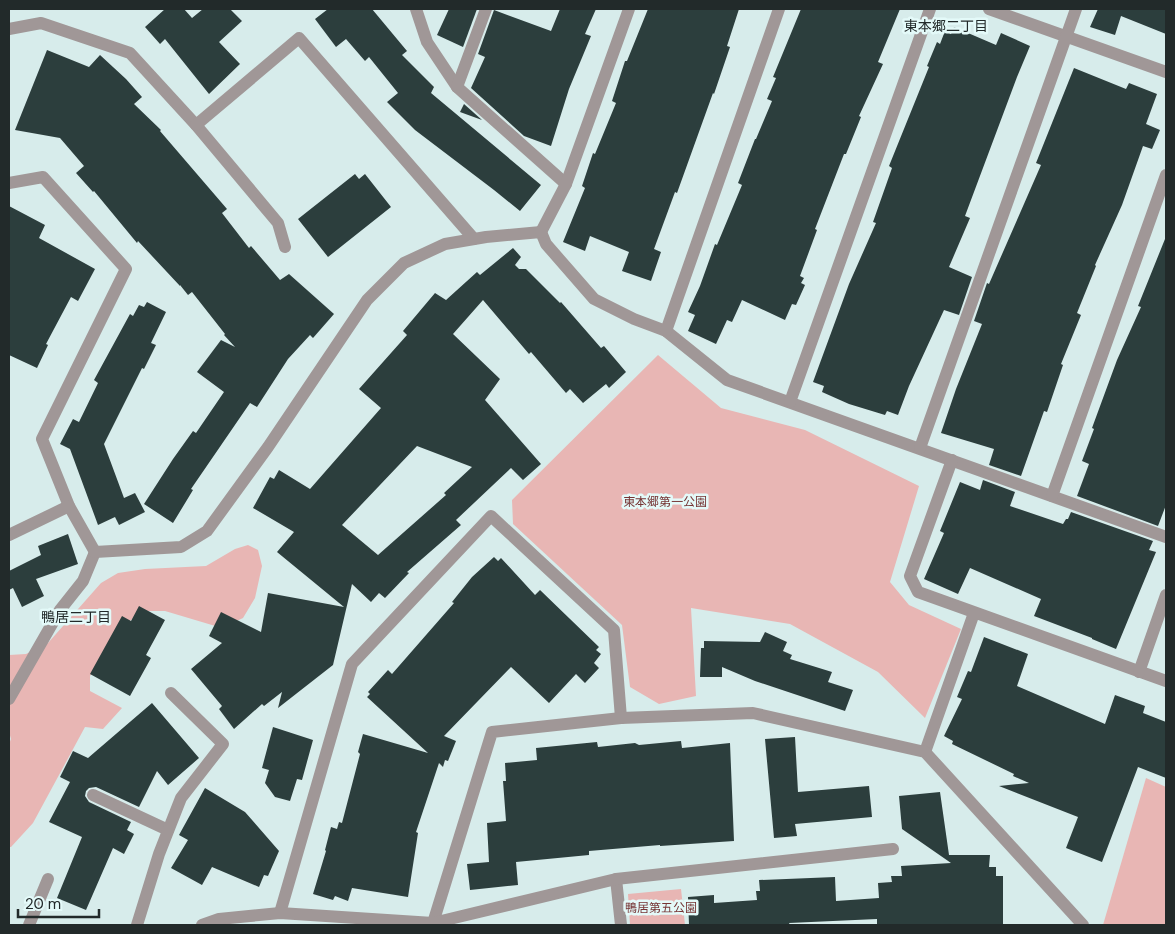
<svg xmlns="http://www.w3.org/2000/svg" width="1175" height="934" viewBox="0 0 1175 934" font-family="'DM Sans','Noto Sans JP',sans-serif">
<style>
.green{fill:#e8b6b4}
.building{fill:#2c3e3d;fill-rule:evenodd}
.lines{fill:none;stroke-linecap:round;stroke-linejoin:round}
.lane{stroke:#a09797;stroke-width:12}
.street{stroke:#a09797;stroke-width:12}
.labels{text-anchor:middle;stroke-width:5;stroke-linejoin:round;paint-order:stroke}
.park-label{font-size:12px;fill:#763535;stroke:#e4faf9}
.neighbourhood-label{font-size:14px;fill:#222a2a;stroke:#e4faf9}
</style>
<rect width="100%" height="100%" fill="#d7eceb"/>
<g class="green">
<path d="M658,355L721,408L805,430L919,486L890,582L909,605L961,629L925,718L878,672L790,624L691,608L696,696L659,704L630,687L622,625L513,524L512,500Z"/>
<path d="M248,545L258,550L262,566L255,598L243,618L222,628L165,611H143L123,626L90,676V691L122,708L103,729L85,727L33,823L11,847H9V744L11,739L9,732V655L26,654L48,643L101,583L118,573L145,569L206,566L235,549Z"/>
<path d="M1146,778L1166,787V925H1103Z"/>
<path d="M681,889L685,925H630L628,894Z"/>
</g>
<g class="building">
<path d="M165,9H184L192,18L203,9H230L242,21L219,42L240,64L209,94L165,39L160,44L145,27Z"/>
<path d="M328,9H372L407,51L402,55L434,87L431,93L541,185L520,211L494,190L415,130L387,102L398,93L369,57L365,61L346,39L336,47L315,19Z"/>
<path d="M449,9H477L463,47L437,35Z"/>
<path d="M560,9H596L585,34L591,36L569,89L551,146L524,136L471,88L485,57L478,54L494,10L551,31Z"/>
<path d="M648,9H739L727,46L730,47L714,94L713,93L677,193L675,192L654,249L661,252L651,281L622,271L629,252L590,236L585,251L563,242L585,188L582,186L593,153L595,154L616,103L612,101L625,61H627Z"/>
<path d="M801,9H900L878,62L883,64L859,116L861,117L846,154H844L815,229L817,230L800,276L804,278L801,283L805,285L796,305L792,304L785,320L742,300L732,322L727,320L716,344L688,331L695,315L688,312L700,286L715,244L717,245L742,185L738,183L755,139H756L772,101L767,99L776,78L773,77Z"/>
<path d="M1098,9H1166V34L1121,16L1115,35L1090,27Z"/>
<path d="M954,27L996,45L1001,33L1030,46L1017,77L965,216L970,218L949,267L972,277L959,315L944,310L909,386L898,415L887,411L885,415L849,404L822,392L824,386L813,382L849,284L876,223L873,222L892,168L889,166L929,67L927,66L937,42L940,44L945,31L951,34Z"/>
<path d="M47,50L89,67L100,55L126,79L142,97L134,104L161,130L160,131L227,209L222,213L249,248L251,246L280,280L289,274L334,314L313,338L310,335L288,359L257,407L250,403L191,489L193,490L173,523L144,504L173,459L193,431L196,433L224,392L197,372L221,340L235,347L224,335L225,334L192,292L188,295L180,285V286L138,241L137,243L94,191L93,192L76,173L84,166L60,138L15,130Z"/>
<path d="M1074,68L1126,89L1129,83L1157,94L1146,124L1160,130L1152,149L1143,146L1122,205L1095,265L1096,266L1077,313L1081,315L1061,364L1063,365L1047,412L1044,411L1021,476L989,465L994,449L941,433L956,389L982,324L974,321L987,283L989,284L1041,165L1036,163Z"/>
<path d="M464,104L482,120L460,112Z"/>
<path d="M355,174L359,179L365,174L391,207L328,257L298,219Z"/>
<path d="M9,206L45,225L39,238L95,269L78,301L71,297L46,344L48,345L37,368L9,355Z"/>
<path d="M1165,239L1166,505L1158,526L1077,496L1089,464L1082,461L1094,429L1092,428L1117,360L1141,307L1138,306Z"/>
<path d="M513,248L521,257L515,265L519,269H526L560,303L561,302L601,348L604,346L626,372L609,388L606,384L583,403L570,389L566,393L531,352L529,354L483,300L453,334L500,379L485,400L541,464L523,480L511,468L456,520L461,525L407,572L409,573L385,598L379,593L371,602L352,584L333,665L278,708L282,692L264,706L262,704L234,729L219,709L222,706L191,669L222,643L209,636L221,612L261,632L268,593L344,607L277,552L294,532L253,508L270,477L274,479L279,470L310,489L381,408L359,389L407,335L403,331L435,293L446,300L477,272L480,275ZM417,446L472,467L444,493L446,495L378,555L342,525Z"/>
<path d="M147,302L166,312L151,343L156,345L144,369L142,368L104,444L124,498L135,493L145,512L119,525L115,517L98,525L70,449L60,444L73,419L79,422L98,383L94,380L130,314L133,316L139,305L144,307Z"/>
<path d="M983,480L1015,492L1010,506L1063,524L1066,519H1068L1071,512L1153,541L1149,550L1156,552L1116,649L1092,639V638L1034,616L1041,599L970,568L958,594L924,579L944,533L940,531L960,482L980,490Z"/>
<path d="M68,534L78,564L36,579L44,596L22,607L13,588L9,590V571L41,555L38,546Z"/>
<path d="M494,557L498,561L501,558L535,595L540,590L599,647L596,650L601,654L594,663L599,668L585,683L576,674L549,703L511,667L444,736L456,741L448,761L445,760L443,767L439,763L416,832L418,833L408,897L352,888L348,901L335,896L333,900L313,894L326,851L325,850L331,827L337,829L339,822L342,823L360,754L358,752L363,734L428,753L367,697L370,694L368,692L388,670L392,674L454,603L452,602L472,577Z"/>
<path d="M139,606L165,620L146,655L151,658L130,696L90,674L122,616L131,621Z"/>
<path d="M765,632L787,642L783,651L792,655L790,659L832,672L828,682L853,690L845,711L755,681L722,667V677H700L701,648H704V641L760,642Z"/>
<path d="M984,637L1028,654L1017,686L1105,724L1115,695L1145,706L1143,713L1166,722V778L1138,767L1102,862L1066,848L1078,817L999,786L1029,783L1013,776L1014,774L952,744L953,741L944,736L962,699L957,697L968,671L971,672Z"/>
<path d="M152,703L199,758L168,785L157,771L139,807L96,787L89,788L86,791L85,796L89,802L131,822L127,830L134,834L124,854L113,848L86,910L57,898L82,837L49,822L70,782L60,777L73,751L88,758Z"/>
<path d="M273,727L313,740L302,780L297,779L290,801L275,797L265,783L269,770L262,768Z"/>
<path d="M795,737L798,792L869,786L872,817L795,824L797,836L774,838L765,739Z"/>
<path d="M681,741L682,748L730,743L734,841L660,846V845L589,851V855L516,862L518,885L470,890L467,864L489,862L487,823L506,821L503,781H506L505,763L537,760L536,748L597,742L598,747L635,743L639,745Z"/>
<path d="M205,788L245,812L279,851L268,876L264,875L259,887L212,867L202,885L171,868L188,840L179,835Z"/>
<path d="M940,792L949,855H990L989,867H996V876H1003V925H877V919L789,923L790,925H689L688,897L714,895V903L757,900L756,891H760L759,880L835,877L836,901L879,898L878,883L892,882L891,876H902L901,866L951,863L902,829L899,796Z"/>
</g>
<g class="lines">
<g class="lane">
<path d="M9,699L60,610L83,581L95,552"/>
<path d="M93,795L168,830"/>
<path d="M29,925L48,879"/>
</g>
<g class="street">
<path d="M416,9L427,42L457,87L566,184"/>
<path d="M989,9L1166,72"/>
<path d="M9,29L41,23L130,53L196,125L278,223L285,247"/>
<path d="M457,87L486,9"/>
<path d="M196,125L299,38L474,239"/>
<path d="M9,183L43,177L126,269L42,439L69,506L95,552L181,547L207,531L268,447L367,300L404,263L445,244L486,237L541,232L546,244L594,299L634,319L666,331L727,380L1166,537"/>
<path d="M541,232L566,184L629,9"/>
<path d="M666,331L779,9"/>
<path d="M790,402L930,9"/>
<path d="M920,448L1076,9"/>
<path d="M952,460L910,576L918,592L1166,681"/>
<path d="M1052,496L1166,175"/>
<path d="M9,535L69,506"/>
<path d="M1139,672L1166,595"/>
<path d="M925,752L974,613"/>
<path d="M616,879L621,925"/>
<path d="M280,913L352,664L491,516L614,630L621,718"/>
<path d="M433,923L492,732L621,718L753,713L925,752L1083,925"/>
<path d="M137,925L159,854L181,798L223,744L171,693"/>
<path d="M202,925L219,919L280,913L433,923L616,879L893,849"/>
</g>
</g>
<g class="labels">
<g class="park-label">
<text x="665" y="506">東本郷第一公園</text>
<text x="661" y="912">鴨居第五公園</text>
</g>
<g class="neighbourhood-label">
<text x="946" y="31">東本郷二丁目</text>
<text x="76" y="622">鴨居二丁目</text>
</g>
</g>
<rect width="1175" height="934" fill="none" stroke="#222a2a" stroke-width="20"/>
<path d="M18 909v8h81v-8" fill="none" stroke="#222a2a" stroke-width="2.5"/>
<text x="25" y="909" font-size="15" fill="#222a2a" stroke="#e4faf9" stroke-width="4" paint-order="stroke">20 m</text>
</svg>
